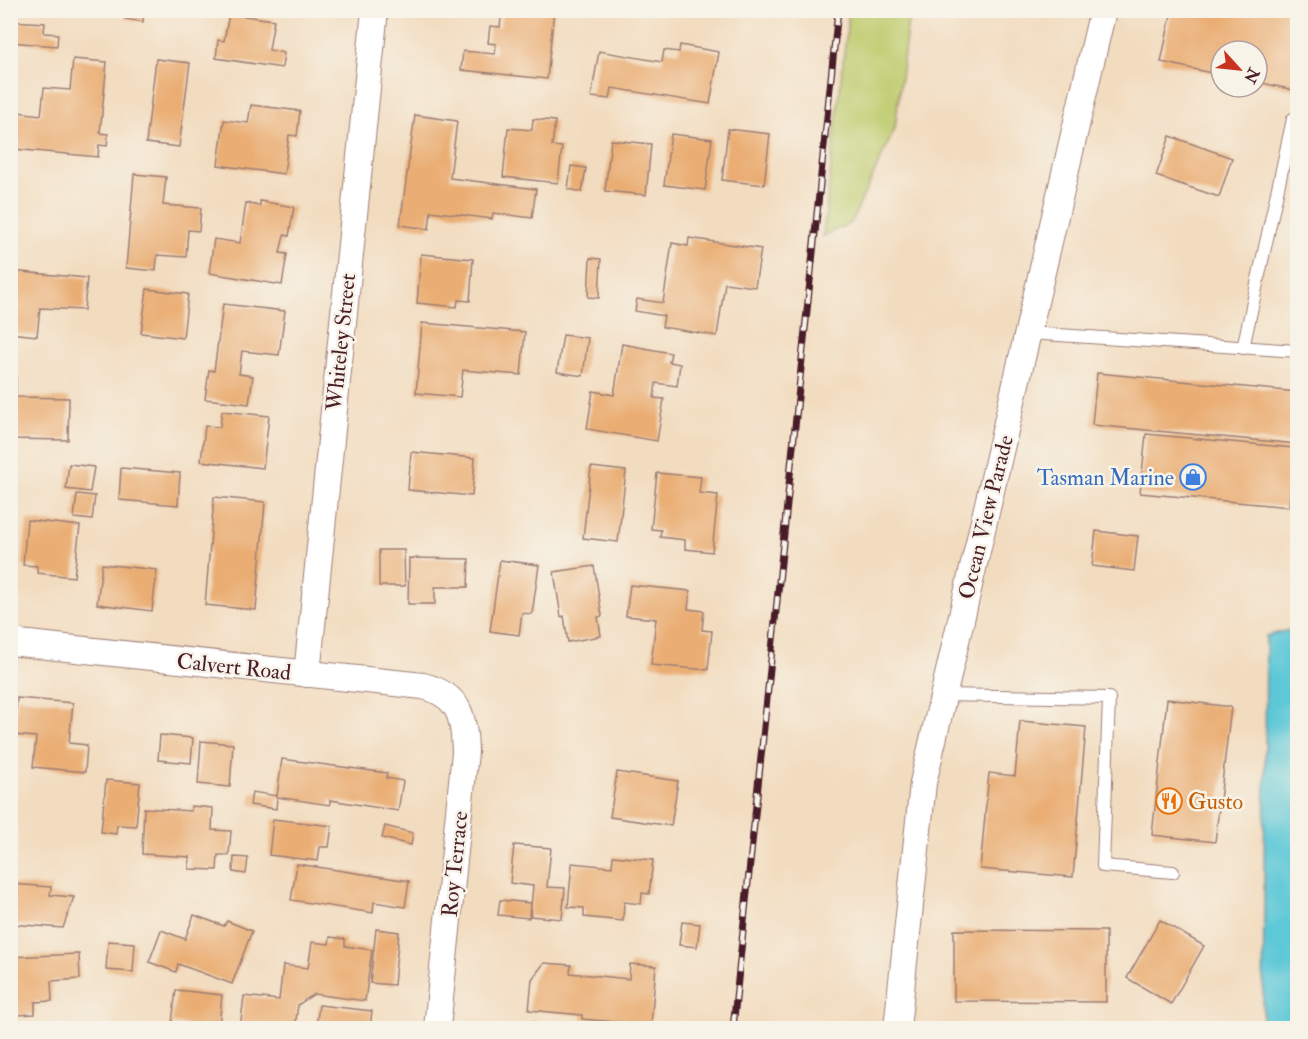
<svg xmlns="http://www.w3.org/2000/svg" width="1308" height="1039" viewBox="0 0 1308 1039" font-family="'IM FELL Double Pica',serif">
<style>
.green{fill:#becb6c;stroke:#84754c;stroke-width:1.5}
.water{fill:#5dc8d7;stroke:#547481;stroke-width:1.5}
.building{fill:#eaae74}
.lines{fill:none;stroke-linecap:round;stroke-linejoin:round}
.lane-casing{stroke:#9e7e75;stroke-width:14}
.street-casing{stroke:#9e7e75;stroke-width:28}
.lane{stroke:#fff;stroke-width:12}
.street{stroke:#fff;stroke-width:26}
.rail-casing{stroke:#4a1f2b;stroke-width:7}
.rail{stroke:#f7f3e8;stroke-width:4.5;stroke-dasharray:14;stroke-linecap:butt}
.labels{text-anchor:middle;stroke-width:5;stroke-linejoin:round;paint-order:stroke}
.street-label{font-size:22px;fill:#4a1f2b;stroke:#f7f3e8}
.shop-label{font-size:22px;fill:#366cbe;stroke:#f7f3e8;text-anchor:end}
.food-label{font-size:22px;fill:#c56008;stroke:#f7f3e8;text-anchor:start}
</style>
<rect width="100%" height="100%" fill="#f7f3e8"/>
<filter id="ink" filterUnits="userSpaceOnUse"><feTurbulence type="fractalNoise" baseFrequency=".0167" numOctaves="2"/><feDisplacementMap in="SourceGraphic" scale="12" xChannelSelector="R" yChannelSelector="G"/><feConvolveMatrix kernelMatrix="1 2 1 2 8 2 1 2 1" color-interpolation-filters="sRGB"/></filter>
<filter id="wash" filterUnits="userSpaceOnUse"><feTurbulence type="fractalNoise" baseFrequency=".008" numOctaves="4" result="noise"/><feDisplacementMap in="SourceGraphic" scale="24" xChannelSelector="R" yChannelSelector="G"/><feGaussianBlur stdDeviation="1.35" result="paint"/><feColorMatrix in="noise" values="0 0 0 0 0 0 0 0 0 0 0 0 0 0 0 0 0 1.4 0 .05"/><feComposite in="paint" operator="in"/></filter>
<g filter="url(#wash)">
<rect width="100%" height="100%" fill="#f2dcbf"/>
<path class="green" d="M849,11H909L895,128L851,223L823,236Z"/>
<path class="water" d="M1297,628V1028H1263L1266,636Z"/>
<g id="blocks">
<g class="building">
<path d="M126,10H144L143,22L125,19Z"/>
<path d="M502,10H554L547,79L461,70L463,51L495,54L496,44L488,43L490,26L500,27Z"/>
<path d="M1172,10H1298V91L1257,82V51H1221V75L1161,62Z"/>
<path d="M229,14L274,20L269,50L284,53L282,68L216,58L218,40L224,41Z"/>
<path d="M10,21L45,23L44,33L58,34L57,46L10,42Z"/>
<path d="M680,45L719,52L710,104L612,88L610,99L591,97L599,51L662,62L664,50L679,52Z"/>
<path d="M73,59L107,62L100,133L108,134L107,146L99,145L98,157L14,149L18,112L41,115L44,88L70,90Z"/>
<path d="M156,59L190,63L179,147L146,143Z"/>
<path d="M251,105L300,111L297,136L289,135L284,174L218,165L224,120L248,123Z"/>
<path d="M415,115L457,121L450,178L536,189L532,218L493,213L492,219L431,211L429,229L400,225Z"/>
<path d="M533,119L555,121L552,146L562,147L558,183L503,177L508,128L532,130Z"/>
<path d="M728,129L770,134L764,185L722,180Z"/>
<path d="M671,134L712,139L705,190L664,185Z"/>
<path d="M1170,136L1232,158L1219,197L1156,176Z"/>
<path d="M611,140L651,144L646,195L605,191Z"/>
<path d="M571,166L586,168L582,192L568,189Z"/>
<path d="M134,174L166,177L163,205L201,208L199,231L188,230L186,257L157,255L156,271L126,268Z"/>
<path d="M260,201L294,207L289,236L284,235L280,253L287,254L282,285L209,273L214,239L240,243L246,203L260,206Z"/>
<path d="M689,238L761,249L755,287L725,283L717,336L662,327L664,316L635,311L637,299L663,303L672,243L688,246Z"/>
<path d="M421,254L473,259L470,301L458,300L457,307L417,303Z"/>
<path d="M590,258L601,259L599,298L588,297Z"/>
<path d="M10,271L87,278L84,310L40,308L37,336L10,333Z"/>
<path d="M147,289L188,294L183,338L141,333Z"/>
<path d="M223,304L285,311L279,355L242,351L239,374L253,376L249,404L205,399L209,370L214,371Z"/>
<path d="M422,323L525,332L521,375L463,370L460,397L416,393Z"/>
<path d="M563,335L588,338L583,376L557,372Z"/>
<path d="M622,344L671,353L669,362L680,364L677,386L656,383L654,398L664,399L657,441L587,429L593,391L614,395Z"/>
<path d="M1097,373L1298,392V444L1092,425Z"/>
<path d="M10,374H16V397L69,398L68,440L10,439Z"/>
<path d="M222,411L269,416L263,468L201,461L205,426L220,427Z"/>
<path d="M1146,434L1294,448L1289,507L1140,493Z"/>
<path d="M411,452L475,458L472,496L408,490Z"/>
<path d="M69,464L94,467L90,492L66,489Z"/>
<path d="M591,467L626,471L618,542L583,538Z"/>
<path d="M121,468L180,473L178,505L119,500Z"/>
<path d="M657,473L701,477L699,493L718,495L712,552L685,549V540L660,537L661,530L651,529Z"/>
<path d="M77,494L95,496L92,520L74,518Z"/>
<path d="M214,497L265,502L256,610L205,605Z"/>
<path d="M27,520L80,526L74,577L37,573V566L23,565Z"/>
<path d="M1096,531L1138,536L1134,571L1092,566Z"/>
<path d="M379,550H404L405,586H379Z"/>
<path d="M409,558L469,559L468,587H435V604H408Z"/>
<path d="M500,560L539,565L532,614L522,613L519,635L490,631Z"/>
<path d="M102,564L157,570L152,611L97,604Z"/>
<path d="M594,566L602,616L598,617L601,636L568,642L564,616L561,617L554,572Z"/>
<path d="M630,585L690,591L688,609L704,611L702,630L712,631L708,670L651,665L656,619L626,616Z"/>
<path d="M17,698L73,703L69,743L87,745L85,772L33,767L36,737L14,735Z"/>
<path d="M1167,699L1231,707L1215,842L1152,835Z"/>
<path d="M1020,721L1086,727L1073,877L980,869L989,773L1015,776Z"/>
<path d="M160,735L193,738L191,763L158,760Z"/>
<path d="M201,741L233,744L230,787L198,784Z"/>
<path d="M282,759L387,773L386,778L403,781L398,811L330,800V805L277,797L276,809L250,805L252,792L277,796Z"/>
<path d="M617,772L678,781L671,826L610,817Z"/>
<path d="M106,780L140,783L136,826L117,825L116,834L101,832Z"/>
<path d="M191,806L213,808L212,830L231,831L229,855H218L217,870L189,869L190,857L142,854L144,808L191,811Z"/>
<path d="M273,819L332,826L329,847H320L318,861L269,855Z"/>
<path d="M385,826L413,833L411,845L382,838Z"/>
<path d="M514,845L551,848L547,887L565,888L562,919L530,916L533,886L510,883Z"/>
<path d="M613,856L653,860L649,894L642,893L641,904L624,902L623,921L584,917V908L568,907L572,863L612,867Z"/>
<path d="M234,857L248,858L246,874L233,872Z"/>
<path d="M297,864L409,881L405,907L374,902L373,913L291,900Z"/>
<path d="M10,884L51,887L50,895L74,897L63,928L10,924Z"/>
<path d="M500,900L530,903L529,918L498,915Z"/>
<path d="M194,915L224,926L227,921L252,931L232,984L178,964L176,972L149,962L161,930L185,939Z"/>
<path d="M1160,920L1204,946L1171,1004L1127,978Z"/>
<path d="M682,922L700,924L697,947L679,945Z"/>
<path d="M376,929L399,932L394,985L370,983Z"/>
<path d="M954,930L1106,931V1002L954,1001Z"/>
<path d="M330,937L345,939V946L372,950L365,1001L314,994L298,1005L295,1028H240L244,996L279,1000L283,965L308,968L312,942L329,944Z"/>
<path d="M108,941L135,943L133,972L106,970Z"/>
<path d="M79,954L80,979L51,981L52,1001L35,1002V1014L17,1015V1007H10V957Z"/>
<path d="M544,963L571,965L570,973L629,979L630,964L656,966L651,1025L582,1019V1015L529,1010L532,979Z"/>
<path d="M176,990L222,995L219,1028H188V1025L172,1023Z"/>
<path d="M319,1005L372,1011L370,1028H316Z"/>
<path d="M535,1022L537,1028H519Z"/>
<path d="M10,1024L53,1026L52,1028H10Z"/>
</g>
</g>
</g>
<g filter="url(#ink)">
<use href="#blocks" fill-opacity="0" stroke="#9e7e75" stroke-width="1.5"/>
<g class="lines">
<g class="lane-casing">
<g id="lane">
<path d="M1029,333L1298,351"/>
<path d="M1243,348L1293,119"/>
<path d="M942,695L1109,698L1103,866L1173,872"/>
</g>
</g>
<g class="street-casing">
<g id="street">
<path d="M10,642L423,686C460,695 464,717 465,752L437,1028"/>
<path d="M307,674L375,10"/>
<path d="M897,1028L923,783L1103,10"/>
</g>
</g>
<use href="#lane" class="lane"/>
<use href="#street" class="street"/>
<g class="rail-casing">
<path id="rail" d="M733,1028L838,10"/>
</g>
<use href="#rail" class="rail"/>
</g>
</g>
<defs>
<g id="shop-ring" transform="scale(1.35)"><circle r="9.5" fill="#f7f3e8" stroke="#3f7fe0" stroke-width="1.5"/><path d="M-5-2.5h2.3a2.7 3.5 0 0 1 5.4 0H5L5.5 6h-11ZM-1.5-2.5h3a1.5 2.3 0 0 0-3 0Z" fill="#3f7fe0"/></g>
<g id="restaurant-ring" transform="scale(1.35)"><circle r="9.5" fill="#f7f3e8" stroke="#e8710a" stroke-width="1.5"/><path d="M-5-6h1v4h1v-4h1v4h1v-4h1v5L-1.5 .5V6h-2V.5L-5-1ZM5-6V6H3V1.5H1.5Q1.5-4 5-6Z" fill="#e8710a"/></g>
</defs>
<g fill-rule="evenodd">
<use href="#shop-ring" x="1193" y="477"/>
<use href="#restaurant-ring" x="1169" y="801"/>
</g>
<g class="labels">
<g class="street-label">
<text transform="translate(340 342) rotate(-84)" y="8">Whiteley Street</text>
<text transform="translate(985 517) rotate(-76)" y="8">Ocean View Parade</text>
<text transform="translate(234 666) rotate(6)" y="8">Calvert Road</text>
<text transform="translate(454 864) rotate(-84)" y="8">Roy Terrace</text>
</g>
<g class="shop-label">
<text x="1174" y="485">Tasman Marine</text>
</g>
<g class="food-label">
<text x="1188" y="809">Gusto</text>
</g>
</g>
<rect width="1308" height="1039" fill="none" stroke="#f7f3e8" stroke-width="36"/>
<g transform="translate(1239 69) rotate(117)"><circle r="28" fill="#f7f3e8" stroke="#b29e9c" stroke-width="1.5"/>
<path d="M0-4.5L10 22L0 15L-10 22Z" fill="#c8321e"/>
<text y="-9" font-size="16" font-weight="bold" text-anchor="middle" fill="#4a1f2b">N</text>
</g>
</svg>
